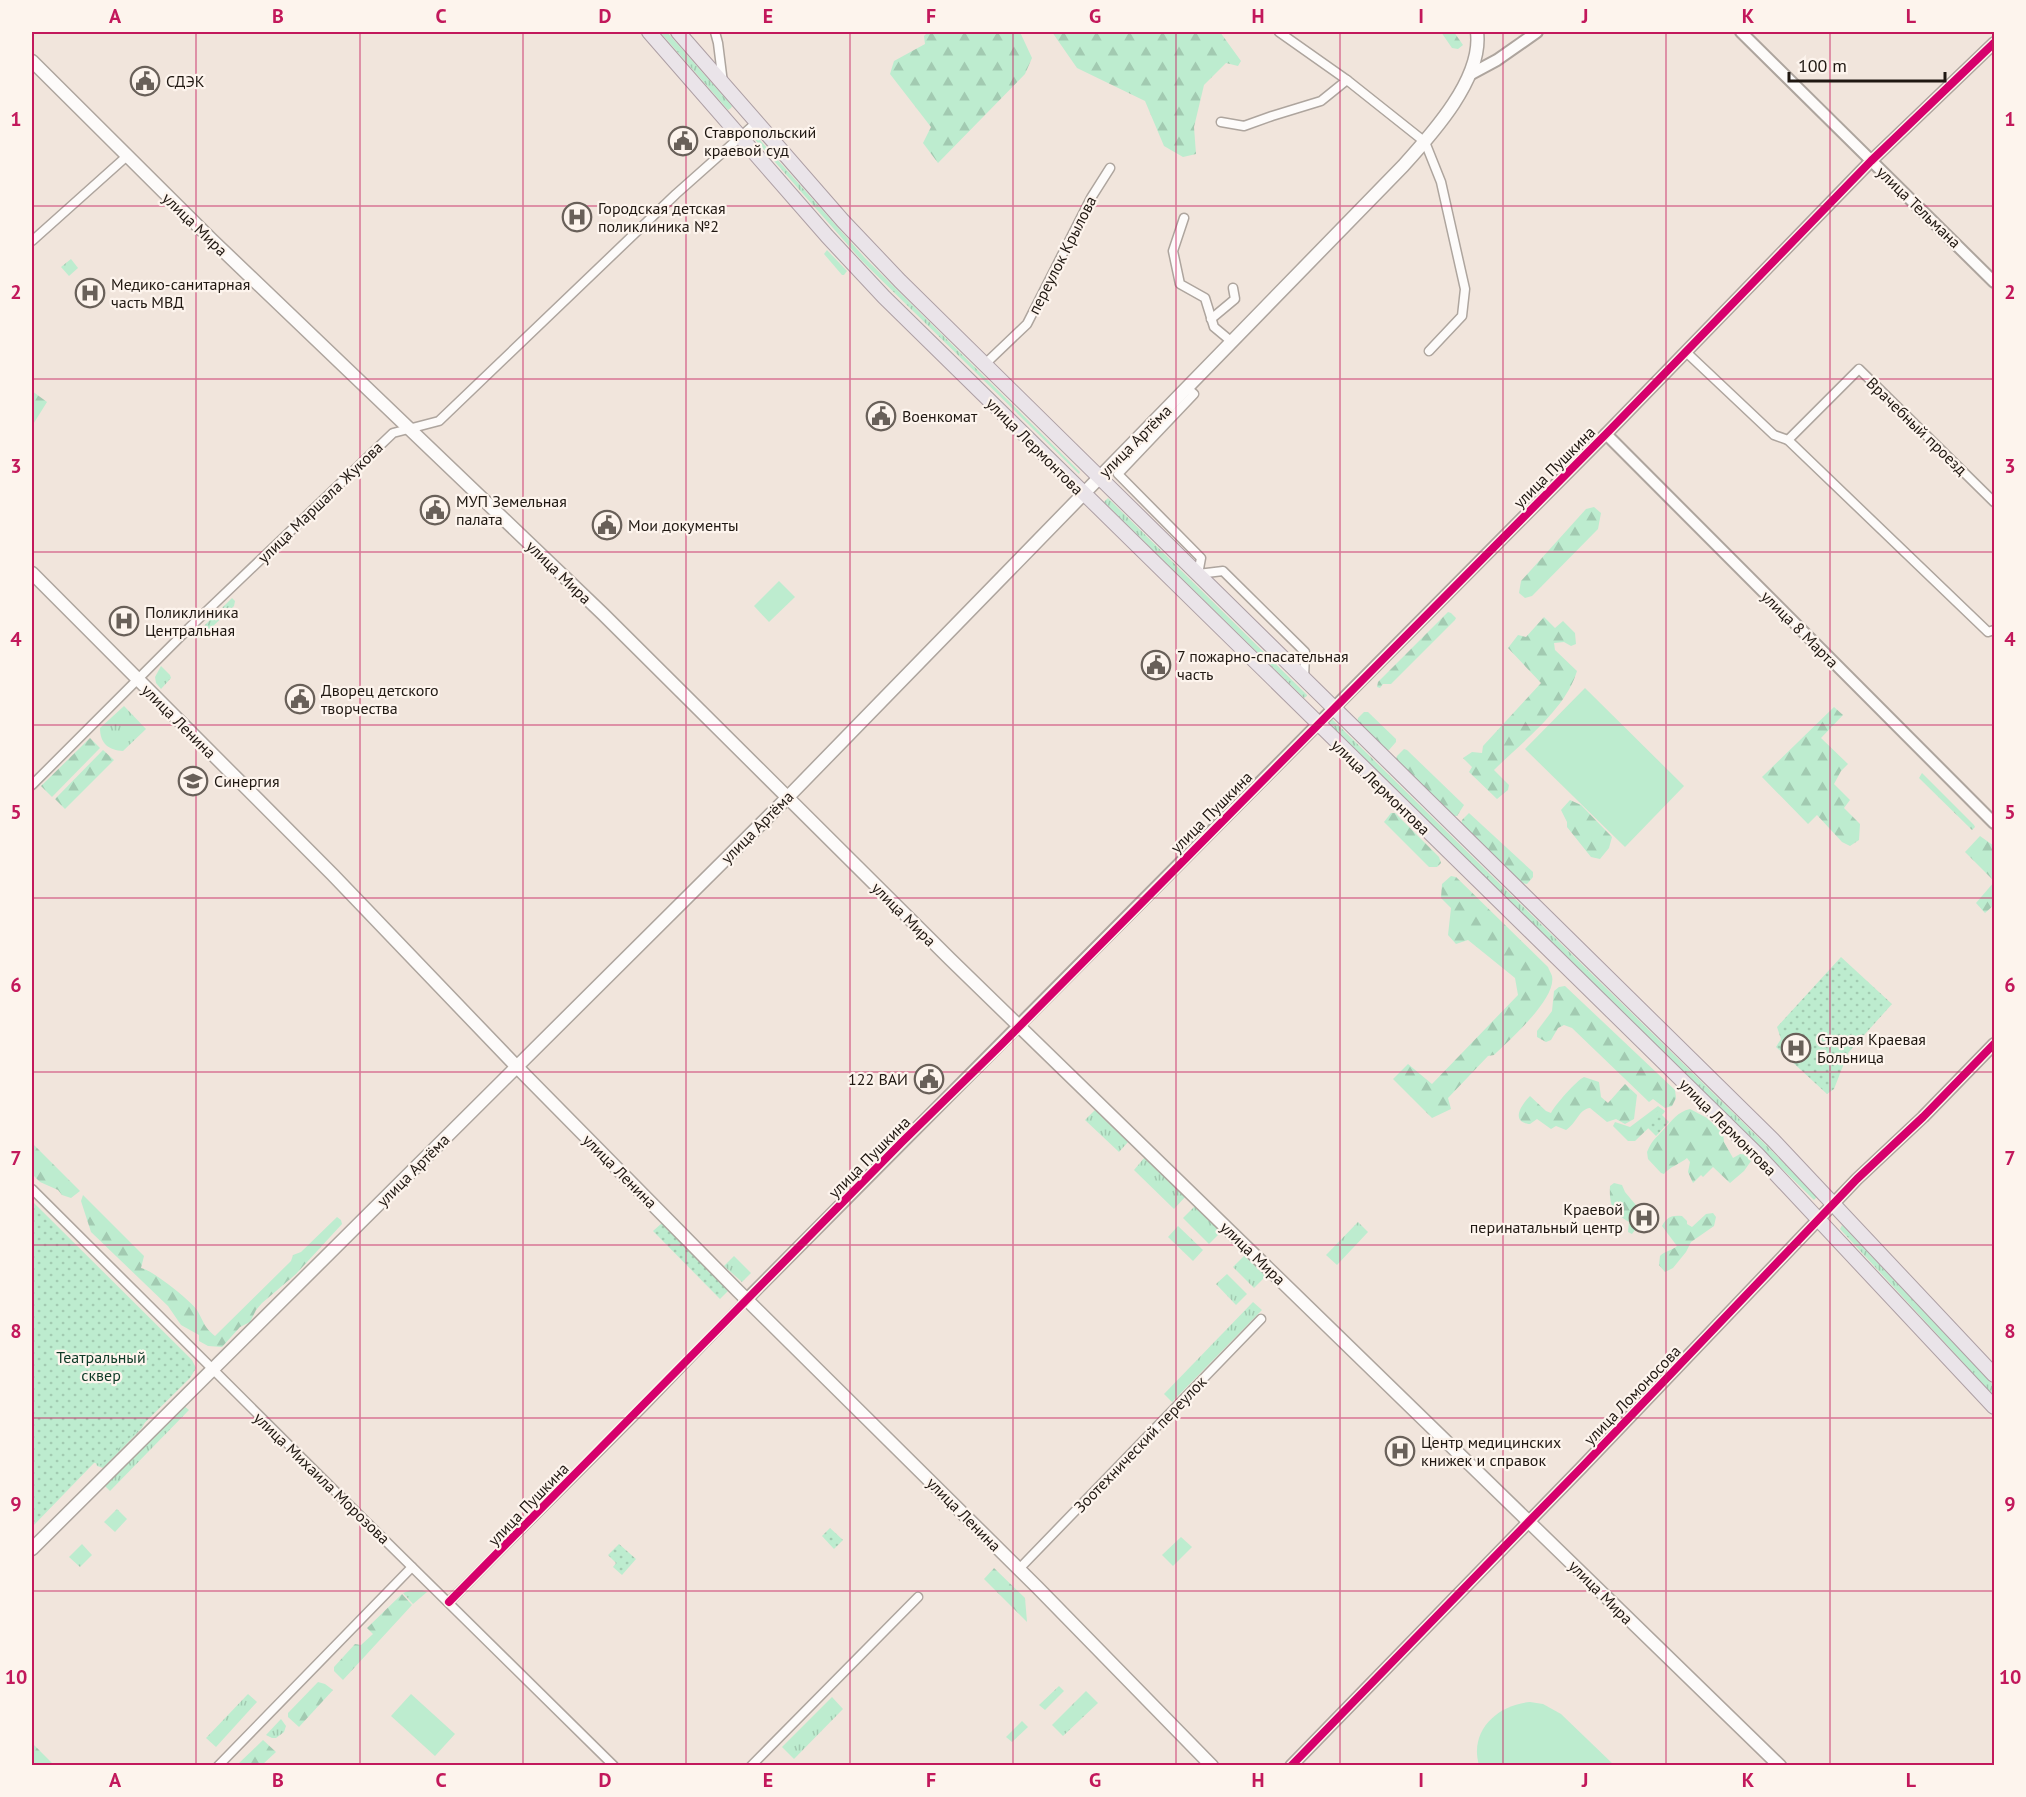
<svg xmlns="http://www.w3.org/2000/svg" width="2026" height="1797" viewBox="0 0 2026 1797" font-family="'PT Sans',sans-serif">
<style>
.grass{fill:url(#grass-tufts)}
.forest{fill:url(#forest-firs)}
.park{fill:url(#park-dots)}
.pitch{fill:#bdeccf}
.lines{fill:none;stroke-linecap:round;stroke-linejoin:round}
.minor-casing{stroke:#aea59e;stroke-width:11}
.tertiary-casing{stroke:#aea59e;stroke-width:14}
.secondary-casing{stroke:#aea59e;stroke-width:15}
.primary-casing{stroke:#ad9fa4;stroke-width:16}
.minor{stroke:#fdfbfa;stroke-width:8}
.tertiary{stroke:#fdfbfa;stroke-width:10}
.secondary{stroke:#fdfbfa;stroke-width:12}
.primary{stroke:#eae4e9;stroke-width:14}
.cycleway-casing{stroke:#fdf4ed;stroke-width:11}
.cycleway{stroke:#d6006c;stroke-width:8}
.grid{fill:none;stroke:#c2185b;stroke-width:1.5;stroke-opacity:0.55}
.labels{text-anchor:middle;stroke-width:4.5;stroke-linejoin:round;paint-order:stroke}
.poi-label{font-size:16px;fill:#201812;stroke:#fdf4ed;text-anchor:start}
.street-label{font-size:16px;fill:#201812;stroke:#fdf4ed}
.park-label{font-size:16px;fill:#0d3a27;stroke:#fdf4ed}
.neatline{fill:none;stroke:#c2185b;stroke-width:2}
.grid-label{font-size:20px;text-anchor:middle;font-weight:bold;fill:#c2185b}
</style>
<defs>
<pattern id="grass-tufts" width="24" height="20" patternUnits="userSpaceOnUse" patternTransform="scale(1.5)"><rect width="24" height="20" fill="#bdeccf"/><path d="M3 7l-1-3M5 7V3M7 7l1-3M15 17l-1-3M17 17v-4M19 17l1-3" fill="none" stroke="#a2cab1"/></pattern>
<pattern id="forest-firs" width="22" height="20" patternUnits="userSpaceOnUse" patternTransform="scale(1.5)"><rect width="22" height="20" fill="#bdeccf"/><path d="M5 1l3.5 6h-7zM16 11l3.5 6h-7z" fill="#a2cab1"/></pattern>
<pattern id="park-dots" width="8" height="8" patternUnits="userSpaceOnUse" patternTransform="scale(1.5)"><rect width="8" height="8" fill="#bdeccf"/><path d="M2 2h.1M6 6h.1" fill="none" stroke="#a2cab1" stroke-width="1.8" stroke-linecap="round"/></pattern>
</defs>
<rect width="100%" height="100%" fill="#f1e5dc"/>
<g class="grass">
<path d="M660,32H667L732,106L731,108L728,110Z"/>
<path d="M753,132L865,258L1080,472L1079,474L862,261L752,136Z"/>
<path d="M827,250L847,271L844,275H842L824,254Z"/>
<path d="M71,259L78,268L69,276L61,267Z"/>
<path d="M1108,498L1307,695V696L1304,698L1104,502Z"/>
<path d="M232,598L235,601L234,606L209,630L203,632L200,630Z"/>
<path d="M161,666L170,675L171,678L161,689L156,683L155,677Z"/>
<path d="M124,706L146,729L123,751C109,750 100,744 100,728Z"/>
<path d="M1331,718L1767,1146L1817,1197L1814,1200L1327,722Z"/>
<path d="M1095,1110L1128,1142L1119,1152L1085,1120Z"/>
<path d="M1145,1157L1186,1196L1174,1209L1134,1170Z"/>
<path d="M1195,1206L1221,1232L1209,1244L1183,1218Z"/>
<path d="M1358,1222L1368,1232L1337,1265L1326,1255Z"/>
<path d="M1842,1225L1994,1386V1396L1840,1229Z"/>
<path d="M1178,1226L1203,1250L1193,1261L1168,1237Z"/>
<path d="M1245,1255L1266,1276L1254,1288L1233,1267Z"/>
<path d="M734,1256L751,1273L742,1282L724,1266Z"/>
<path d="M1227,1274L1247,1294L1236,1305L1216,1284Z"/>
<path d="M1253,1302L1262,1310L1172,1402L1164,1394Z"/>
<path d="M184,1406L189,1410L110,1491L105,1486Z"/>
<path d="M147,1418L142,1428L103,1468L97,1466L96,1463Z"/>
<path d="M117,1509L127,1519L115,1532L104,1522Z"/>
<path d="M82,1544L92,1555L80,1567L69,1557Z"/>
<path d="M411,1590H422L427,1592L413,1604L403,1593Z"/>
<path d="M1059,1686L1064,1691L1045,1710L1039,1705Z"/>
<path d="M1086,1691L1098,1703L1063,1736L1052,1725Z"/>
<path d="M248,1694L257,1702L216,1747L206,1738Z"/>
<path d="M832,1697L843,1709L794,1759L782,1747Z"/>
<path d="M281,1719L286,1726L284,1732L276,1738H272L266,1735Z"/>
<path d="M1022,1721L1028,1727L1012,1742L1006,1737Z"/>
</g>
<g class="forest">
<path d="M928,32H1020L1032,58L1025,74L938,163L923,143L931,127L890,74L894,61L925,44L924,36Z"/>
<path d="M1052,32H1220L1241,61L1238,66L1226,63L1204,85L1194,127L1196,154L1183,157L1164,146L1145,101L1077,68Z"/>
<path d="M1441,32H1454L1463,45L1458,49L1452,48Z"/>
<path d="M32,391L47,402L32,426Z"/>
<path d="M1594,507L1601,513L1598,529L1532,596L1525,598L1519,593L1521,581L1586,509Z"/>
<path d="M1448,612L1451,613L1456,618L1455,620L1391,684H1383L1380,688L1377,687L1378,682Z"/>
<path d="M1544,617L1555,628L1563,621L1575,633L1576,644L1571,646L1564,642L1554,643L1555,650L1577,671C1566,709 1522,742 1494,770L1509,785L1508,790L1497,799L1469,772L1472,767L1463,758L1472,752L1482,753L1483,746L1541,683L1508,648L1518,635L1526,637Z"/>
<path d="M1834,707L1843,715L1821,738L1848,764L1841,771L1834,784L1850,800L1844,808L1860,824L1859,840L1850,846L1842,842L1817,815L1808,824L1762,777Z"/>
<path d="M1364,712H1368L1396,739V742L1389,750H1385L1357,723L1358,718Z"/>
<path d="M90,738L100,748L52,797L41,786Z"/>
<path d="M1404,749L1407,750L1464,805L1457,816H1453L1396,760L1397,756Z"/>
<path d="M103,750L114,760L65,809L55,799Z"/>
<path d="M1922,773L1974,825L1975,827L1972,830L1919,778Z"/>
<path d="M1570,800L1581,805L1612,837L1609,848L1600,859L1591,857L1567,827V822L1561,810Z"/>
<path d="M1391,813H1395L1439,857L1441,863L1437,867H1429L1384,822Z"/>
<path d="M1469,813L1533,872V877L1527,884L1521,883L1461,825L1462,820Z"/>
<path d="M1980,836L1994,846V881L1965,852Z"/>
<path d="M1451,876L1456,877L1548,967C1549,970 1551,973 1552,976C1557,999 1509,1040 1494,1055L1488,1056L1448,1098L1451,1109L1432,1118L1393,1079L1408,1064L1432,1084L1518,995L1515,978L1468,940L1456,944L1448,935L1451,908L1441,898L1442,884Z"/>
<path d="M1994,882V905L1985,913L1976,903Z"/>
<path d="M1565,986L1675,1090L1676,1098L1672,1106L1665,1108L1653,1099L1649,1102L1572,1028L1564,1025L1558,1028L1551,1040L1546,1042L1537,1037V1031L1552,1011L1554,991L1559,987Z"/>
<path d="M1584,1077L1599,1082L1601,1097L1608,1103L1625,1084L1637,1095L1634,1119L1625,1124L1616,1119L1607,1122L1590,1108C1579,1109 1576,1124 1566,1130L1556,1126L1551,1129L1537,1119L1530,1124C1510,1122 1521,1105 1530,1096L1546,1111L1551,1113C1555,1105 1576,1081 1584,1077Z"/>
<path d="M1658,1106L1665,1111L1664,1113L1635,1141H1628L1613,1126L1615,1122L1630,1127Z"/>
<path d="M1690,1109L1707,1118L1723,1133L1724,1142L1733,1158L1740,1154L1748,1155L1751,1161L1744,1171L1730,1183L1713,1167L1703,1177L1701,1175L1693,1183L1688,1172L1690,1162L1687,1158C1681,1163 1668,1168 1664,1174L1661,1173L1648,1159L1647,1152C1652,1140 1655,1139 1664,1129C1673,1120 1677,1112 1690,1109Z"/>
<path d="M32,1143L80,1191L71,1198L62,1195L58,1190L40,1182L32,1174Z"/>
<path d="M1614,1183L1622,1185L1625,1192L1645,1216L1632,1234L1628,1232L1629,1222C1613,1212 1609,1206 1610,1186Z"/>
<path d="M83,1195L144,1256L141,1268C151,1269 191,1301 197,1310C204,1322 203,1326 215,1336L291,1261L293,1255L301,1252L337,1217L341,1220L342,1224L296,1274L262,1303L256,1310L250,1322L240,1327L222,1347L208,1346L199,1341V1335L181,1325L168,1306L91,1232L81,1201Z"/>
<path d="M1713,1213L1716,1217L1714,1226L1691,1242L1686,1252L1673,1268L1665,1272L1659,1265L1660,1256C1665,1251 1671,1251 1677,1246L1662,1226C1667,1217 1671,1215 1682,1216L1687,1221V1224L1692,1227L1706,1214Z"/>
<path d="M994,1568L1025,1598L1027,1622L984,1579Z"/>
<path d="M402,1594L412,1605L343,1680L334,1671V1667L355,1644L361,1645L373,1634L367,1628Z"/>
<path d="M318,1682L325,1684L333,1690L299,1727L288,1717V1713Z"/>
<path d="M263,1740L276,1752L262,1765H237Z"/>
<path d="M32,1743L54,1765H32Z"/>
</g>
<g class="park">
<path d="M1841,957L1892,1004L1848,1053L1834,1089L1827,1094L1776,1047L1781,1039L1777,1027Z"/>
<path d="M1658,1111L1669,1122L1656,1136L1645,1125Z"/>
<path d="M32,1201L192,1360L196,1368L190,1378L103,1464L94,1463L32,1527Z"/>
<path d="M662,1223L729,1290L720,1299L653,1231Z"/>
<path d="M830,1528L843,1540L834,1549L822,1536Z"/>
<path d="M619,1544L636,1559L622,1575L613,1567L616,1563L608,1555Z"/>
</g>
<g class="pitch">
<path d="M779,581L795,597L769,622L754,606Z"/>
<path d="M1585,688L1684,786L1625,847L1525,749Z"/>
<path d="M1181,1537L1192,1547L1173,1566L1162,1555Z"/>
<path d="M411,1694L455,1734L435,1756L391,1716Z"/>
<path d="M1530,1702L1543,1704L1561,1714L1614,1765H1479C1469,1731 1497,1705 1530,1702Z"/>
</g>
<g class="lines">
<g class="minor-casing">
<g id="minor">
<path d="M715,32L718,43L723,83"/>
<path d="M1279,32L1347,80L1425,142L1441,182L1465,289L1462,316L1429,351"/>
<path d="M1221,122L1244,126L1272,116L1321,101L1347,80"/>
<path d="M1184,218L1173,251L1180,284L1205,298L1214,327L1232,342"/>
<path d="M32,241L127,156"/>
<path d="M1211,319L1235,299L1233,288"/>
<path d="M1686,352L1774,435L1788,440L1859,369L1994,502"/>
<path d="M984,365L1027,324L1091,198L1110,168"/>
<path d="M1187,388L1194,394L1118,474L1201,558L1198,574L1223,571L1305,652L1304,679"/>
<path d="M1788,440L1988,632L1994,630"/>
<path d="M32,785L189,628L393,433L439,421L676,194L757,122"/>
<path d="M32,1189L339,1495L614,1766"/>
<path d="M1019,1569L1261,1319"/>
<path d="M449,1602L644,1406L747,1299"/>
<path d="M218,1766L412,1567"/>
<path d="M751,1766L918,1597"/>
</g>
</g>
<g class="tertiary-casing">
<g id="tertiary">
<path d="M1741,32L1994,282"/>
<path d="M1471,74L1497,60L1537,32"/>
<path d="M1606,434L1994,823"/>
<path d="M747,1299L1606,434L1871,161L1994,43"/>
<path d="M1291,1766L1582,1467L1857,1179L1923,1117L1994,1044"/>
</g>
</g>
<g class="secondary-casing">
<g id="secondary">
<path d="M32,61L212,240L603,614L950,959L1780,1766"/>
<path d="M32,573L333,875L517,1067L738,1291L1038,1588L1212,1766"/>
<path d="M32,1549L787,798L1403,166C1432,134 1483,78 1477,32"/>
</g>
</g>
<g class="primary-casing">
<g id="primary">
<path d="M649,32L827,236L884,297L1758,1155L1994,1407"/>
<path d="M678,32L843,221L900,281L1773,1140L1994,1375"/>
</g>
</g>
<use href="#minor" class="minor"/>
<use href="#tertiary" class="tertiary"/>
<use href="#secondary" class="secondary"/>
<use href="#primary" class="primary"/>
<g class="cycleway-casing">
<g id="cycleway">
<path d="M449,1602L902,1142L1001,1045L1606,434L1871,161L1994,43"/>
<path d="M1291,1766L1582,1467L1857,1179L1923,1117L1994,1044"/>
</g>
</g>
<use href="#cycleway" class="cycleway"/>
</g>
<path class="grid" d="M196,32V1766M360,32V1766M523,32V1766M686,32V1766M850,32V1766M1013,32V1766M1176,32V1766M1340,32V1766M1503,32V1766M1666,32V1766M1830,32V1766M32,206H1994M32,379H1994M32,552H1994M32,725H1994M32,898H1994M32,1072H1994M32,1245H1994M32,1418H1994M32,1591H1994"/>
<defs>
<g id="civic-ring" transform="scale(1.5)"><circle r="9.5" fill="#fdf4ed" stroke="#696059" stroke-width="1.5"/><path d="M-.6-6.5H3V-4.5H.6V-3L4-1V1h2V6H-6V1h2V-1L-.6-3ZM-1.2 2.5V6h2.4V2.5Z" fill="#696059"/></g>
<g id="hospital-ring" transform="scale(1.5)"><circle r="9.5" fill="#fdf4ed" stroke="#696059" stroke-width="1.5"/><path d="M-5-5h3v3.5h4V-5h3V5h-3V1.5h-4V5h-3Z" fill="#696059"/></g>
<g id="university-ring" transform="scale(1.5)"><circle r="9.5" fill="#fdf4ed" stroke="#696059" stroke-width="1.5"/><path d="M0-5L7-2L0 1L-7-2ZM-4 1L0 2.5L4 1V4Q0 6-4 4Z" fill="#696059"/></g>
</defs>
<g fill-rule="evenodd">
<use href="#civic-ring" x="145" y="81"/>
<use href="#civic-ring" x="683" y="141"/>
<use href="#hospital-ring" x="577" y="217"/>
<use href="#hospital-ring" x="90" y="293"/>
<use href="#civic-ring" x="881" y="416"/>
<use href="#civic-ring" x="435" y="510"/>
<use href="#civic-ring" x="607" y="525"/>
<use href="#hospital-ring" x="124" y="621"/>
<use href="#civic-ring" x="1156" y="665"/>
<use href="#civic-ring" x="300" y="699"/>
<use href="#university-ring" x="193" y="781"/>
<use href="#hospital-ring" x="1796" y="1048"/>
<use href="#civic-ring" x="929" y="1079"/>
<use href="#hospital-ring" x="1644" y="1218"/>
<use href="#hospital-ring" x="1400" y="1451"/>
</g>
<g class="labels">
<g class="poi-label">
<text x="166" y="87">СДЭК</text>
<text x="704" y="138">Ставропольский<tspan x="704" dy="18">краевой суд</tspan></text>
<text x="598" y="214">Городская детская<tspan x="598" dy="18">поликлиника №2</tspan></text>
<text x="111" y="290">Медико-санитарная<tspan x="111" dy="18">часть МВД</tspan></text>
<text x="902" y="422">Военкомат</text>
<text x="456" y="507">МУП Земельная<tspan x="456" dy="18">палата</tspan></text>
<text x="628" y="531">Мои документы</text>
<text x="145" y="618">Поликлиника<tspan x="145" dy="18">Центральная</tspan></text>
<text x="1177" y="662">7 пожарно-спасательная<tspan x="1177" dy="18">часть</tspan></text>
<text x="321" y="696">Дворец детского<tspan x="321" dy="18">творчества</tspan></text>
<text x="214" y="787">Синергия</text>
<text x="1817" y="1045">Старая Краевая<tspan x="1817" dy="18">Больница</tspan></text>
<text x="908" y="1085" text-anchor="end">122 ВАИ</text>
<text x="1623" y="1215" text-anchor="end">Краевой<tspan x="1623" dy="18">перинатальный центр</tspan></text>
<text x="1421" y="1448">Центр медицинских<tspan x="1421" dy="18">книжек и справок</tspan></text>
</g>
<g class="street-label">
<text transform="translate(1919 207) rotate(44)" y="6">улица Тельмана</text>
<text transform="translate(195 224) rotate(44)" y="6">улица Мира</text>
<text transform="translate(1062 255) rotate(-63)" y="6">переулок Крылова</text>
<text transform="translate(1917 426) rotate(44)" y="6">Врачебный проезд</text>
<text transform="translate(1135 441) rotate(-45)" y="6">улица Артёма</text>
<text transform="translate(1035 446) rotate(45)" y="6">улица Лермонтова</text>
<text transform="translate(1554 467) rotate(-45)" y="6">улица Пушкина</text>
<text transform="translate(320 502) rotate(-44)" y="6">улица Маршала Жукова</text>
<text transform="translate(559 572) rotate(44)" y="6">улица Мира</text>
<text transform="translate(1800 629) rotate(45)" y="6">улица 8 Марта</text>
<text transform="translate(179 721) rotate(45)" y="6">улица Ленина</text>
<text transform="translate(1381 787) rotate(44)" y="6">улица Лермонтова</text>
<text transform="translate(1211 812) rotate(-45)" y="6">улица Пушкина</text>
<text transform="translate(757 827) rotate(-45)" y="6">улица Артёма</text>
<text transform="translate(904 914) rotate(45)" y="6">улица Мира</text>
<text transform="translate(1728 1127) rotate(45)" y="6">улица Лермонтова</text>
<text transform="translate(869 1157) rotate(-45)" y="6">улица Пушкина</text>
<text transform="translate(413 1170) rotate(-45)" y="6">улица Артёма</text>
<text transform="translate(620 1171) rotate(45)" y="6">улица Ленина</text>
<text transform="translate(1253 1253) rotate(44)" y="6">улица Мира</text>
<text transform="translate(1632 1395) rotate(-46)" y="6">улица Ломоносова</text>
<text transform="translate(1140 1444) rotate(-46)" y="6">Зоотехнический переулок</text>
<text transform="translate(322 1478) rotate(44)" y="6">улица Михаила Морозова</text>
<text transform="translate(528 1504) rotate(-46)" y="6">улица Пушкина</text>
<text transform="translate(964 1514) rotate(45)" y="6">улица Ленина</text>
<text transform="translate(1601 1592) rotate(45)" y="6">улица Мира</text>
</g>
<g class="park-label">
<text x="101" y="1363">Театральный<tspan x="101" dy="18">сквер</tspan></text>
</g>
</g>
<rect width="2026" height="1797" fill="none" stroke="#fdf4ed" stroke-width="66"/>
<path d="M1789 72v9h156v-9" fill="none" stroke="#201812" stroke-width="3"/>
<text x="1798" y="72" font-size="18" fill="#201812" stroke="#fdf4ed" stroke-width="4.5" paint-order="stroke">100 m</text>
<rect x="33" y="33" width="1960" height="1731" class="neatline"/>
<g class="grid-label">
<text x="115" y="23">A</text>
<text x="278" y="23">B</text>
<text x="441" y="23">C</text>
<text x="605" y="23">D</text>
<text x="768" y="23">E</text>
<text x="931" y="23">F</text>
<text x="1095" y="23">G</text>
<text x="1258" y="23">H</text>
<text x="1421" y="23">I</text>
<text x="1585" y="23">J</text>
<text x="1748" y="23">K</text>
<text x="1911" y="23">L</text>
<text x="16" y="126">1</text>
<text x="2010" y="126">1</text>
<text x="16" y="299">2</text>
<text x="2010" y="299">2</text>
<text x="16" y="473">3</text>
<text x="2010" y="473">3</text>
<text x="16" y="646">4</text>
<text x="2010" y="646">4</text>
<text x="16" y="819">5</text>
<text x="2010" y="819">5</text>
<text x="16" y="992">6</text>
<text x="2010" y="992">6</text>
<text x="16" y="1165">7</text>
<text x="2010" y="1165">7</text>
<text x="16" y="1338">8</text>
<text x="2010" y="1338">8</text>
<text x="16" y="1511">9</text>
<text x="2010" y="1511">9</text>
<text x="16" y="1684">10</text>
<text x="2010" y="1684">10</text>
<text x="115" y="1787">A</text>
<text x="278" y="1787">B</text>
<text x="441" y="1787">C</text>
<text x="605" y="1787">D</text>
<text x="768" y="1787">E</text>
<text x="931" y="1787">F</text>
<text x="1095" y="1787">G</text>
<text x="1258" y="1787">H</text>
<text x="1421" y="1787">I</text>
<text x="1585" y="1787">J</text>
<text x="1748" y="1787">K</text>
<text x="1911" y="1787">L</text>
</g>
</svg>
